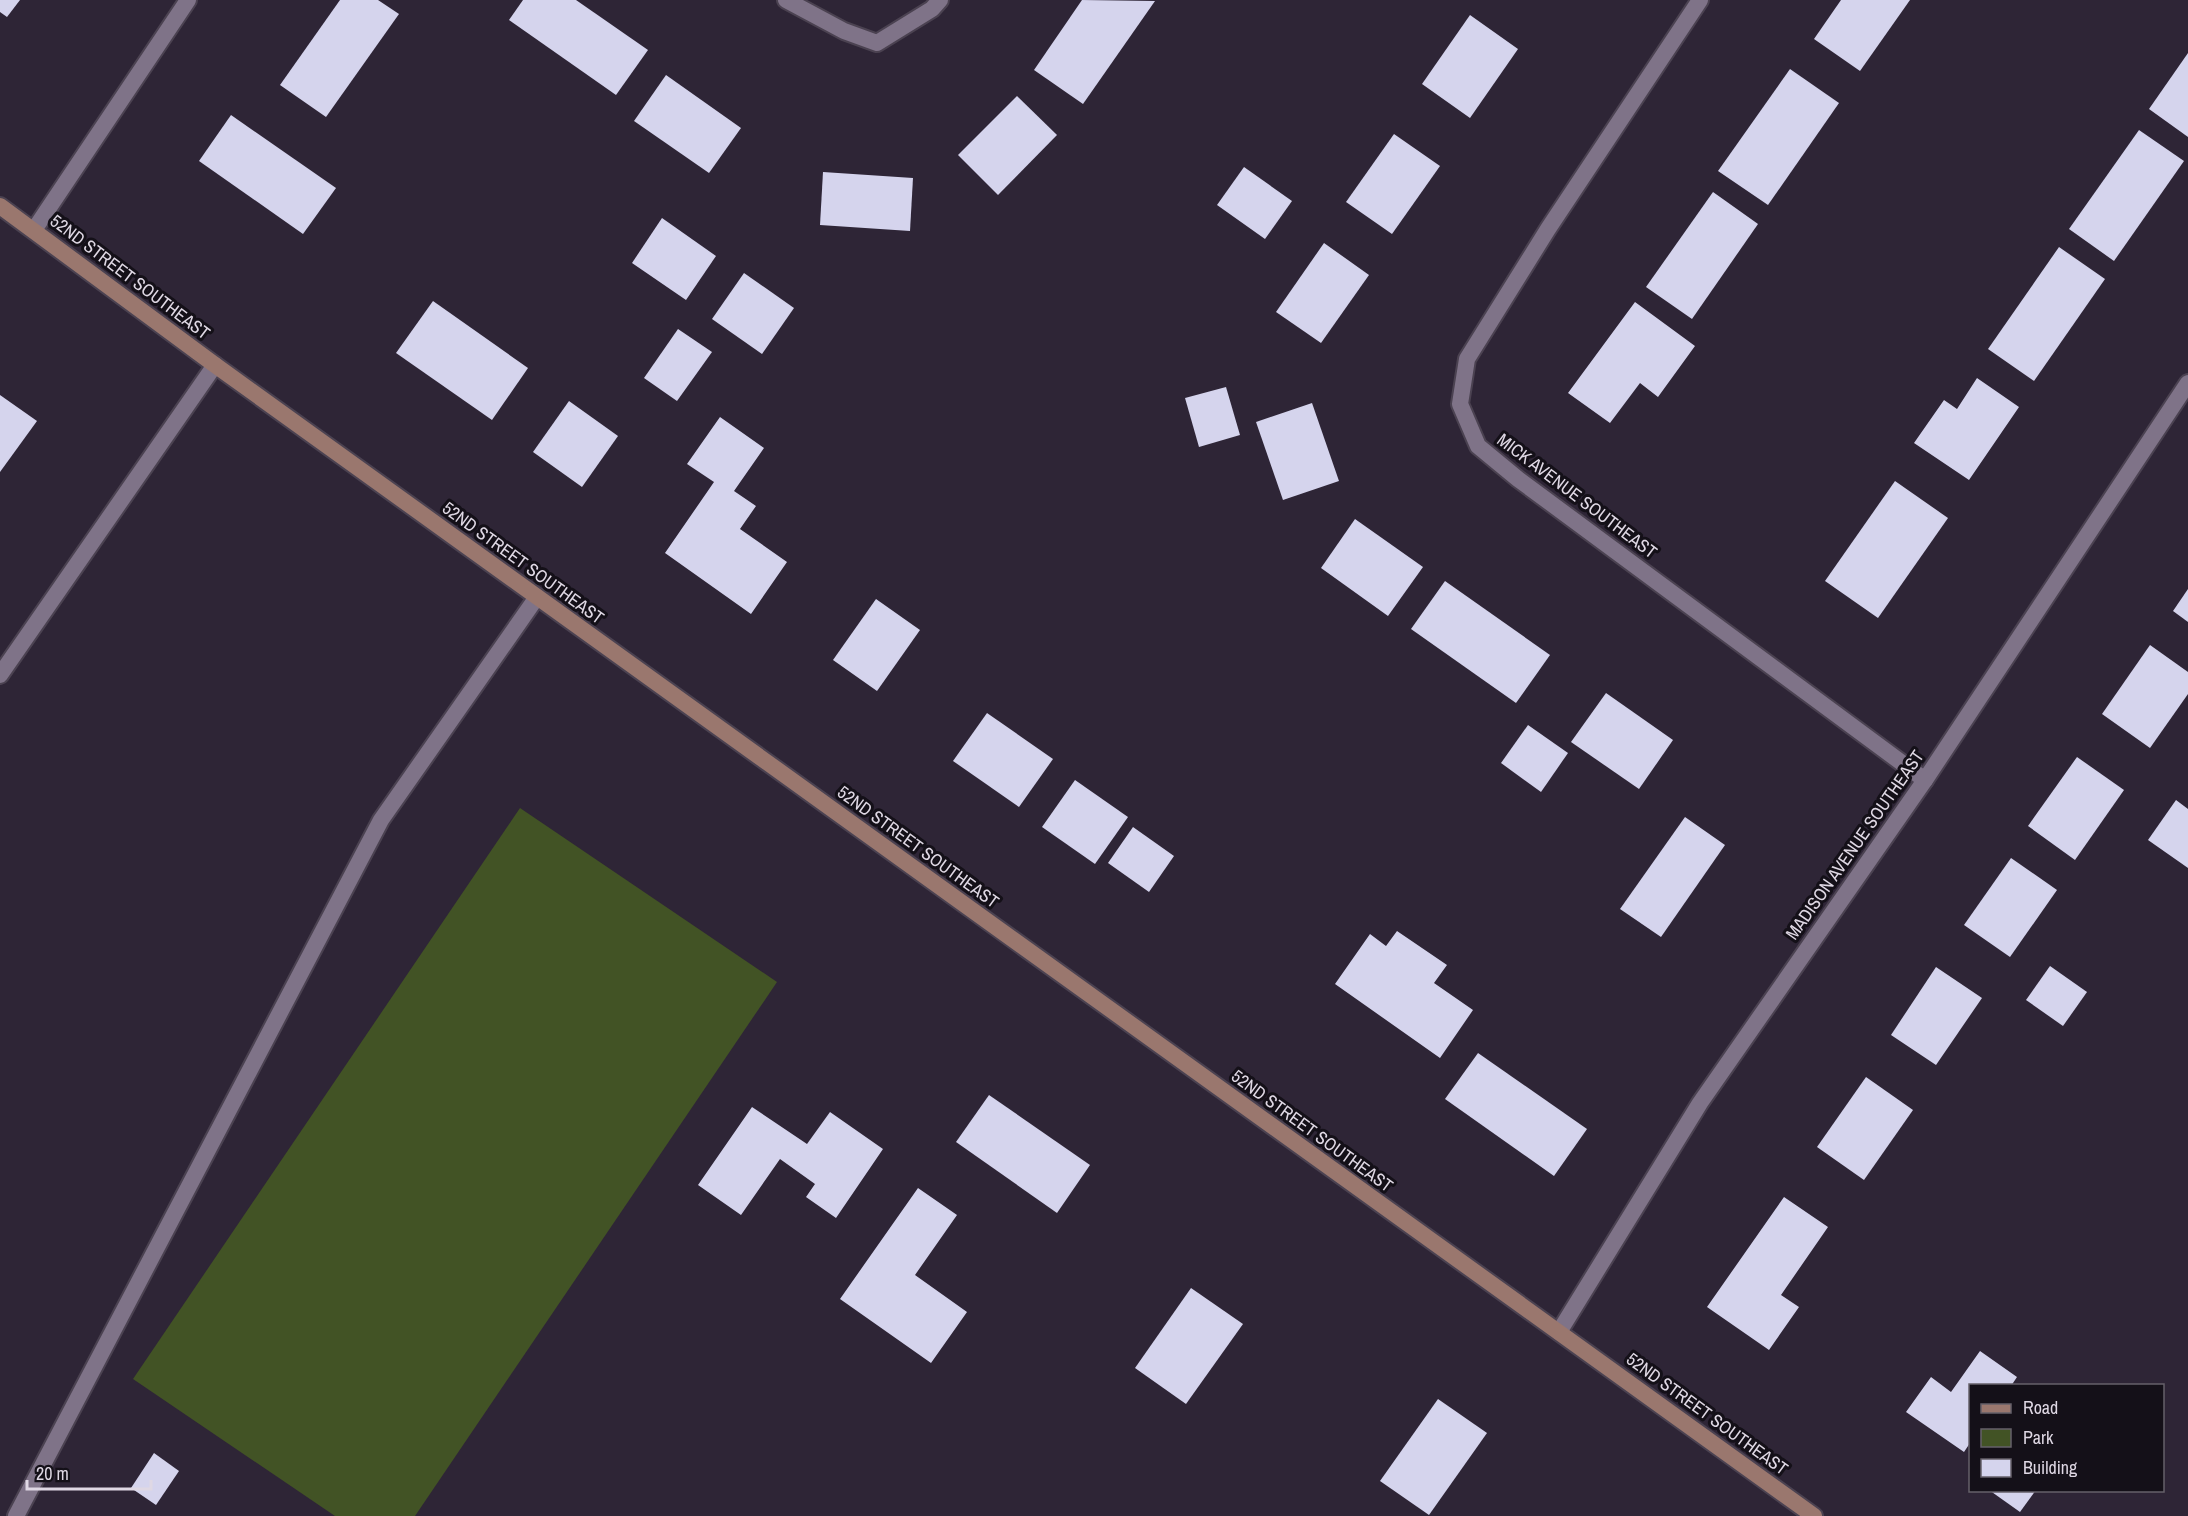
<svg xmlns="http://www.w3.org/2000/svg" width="2188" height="1516" viewBox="0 0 2188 1516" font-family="'Archivo Narrow',sans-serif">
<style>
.green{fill:#425325}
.building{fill:#d5d4ed}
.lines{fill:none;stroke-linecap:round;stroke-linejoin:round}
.service-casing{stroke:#4b4251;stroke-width:20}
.minor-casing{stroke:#4b4251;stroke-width:20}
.secondary-casing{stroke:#4b4251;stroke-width:20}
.service{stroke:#7f7388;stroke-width:16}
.minor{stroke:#7f7388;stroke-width:16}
.secondary{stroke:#9a776e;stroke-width:16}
.labels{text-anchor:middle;stroke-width:6;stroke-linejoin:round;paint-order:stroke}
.street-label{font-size:18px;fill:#dfd8e4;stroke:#141018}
</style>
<rect width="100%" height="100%" fill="#2e2536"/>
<path class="green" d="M520,808L777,982L415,1516H335L133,1379Z"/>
<g class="building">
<path d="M0,0H20L7,17L0,12Z"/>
<path d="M340,0H378L399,14L326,117L280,85Z"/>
<path d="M523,0H576L648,50L616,95L509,20Z"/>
<path d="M1082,0L1155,1L1083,104L1034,70Z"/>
<path d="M1841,0H1910L1860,71L1814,39Z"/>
<path d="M1470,15L1518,49L1470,118L1422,84Z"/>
<path d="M2188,53V137L2149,109Z"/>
<path d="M1790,69L1839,103L1768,205L1718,171Z"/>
<path d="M666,75L741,128L709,173L634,121Z"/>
<path d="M1017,96L1057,135L998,195L958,155Z"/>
<path d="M231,115L336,188L303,234L199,161Z"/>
<path d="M2139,130L2184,161L2114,261L2069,229Z"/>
<path d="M1394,134L1440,166L1392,234L1346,202Z"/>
<path d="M1244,167L1292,201L1265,239L1217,205Z"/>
<path d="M823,172L913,178L910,231L820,225Z"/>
<path d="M1713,192L1758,224L1692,319L1646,287Z"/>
<path d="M662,218L716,256L686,300L632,263Z"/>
<path d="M1324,243L1369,275L1321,343L1276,312Z"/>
<path d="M2059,247L2105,279L2034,381L1988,349Z"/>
<path d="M744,273L794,308L762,354L712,319Z"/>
<path d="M433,301L528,368L492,420L396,353Z"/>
<path d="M1635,302L1695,346L1658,397L1640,383L1610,423L1568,393Z"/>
<path d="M678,329L712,352L677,401L644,378Z"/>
<path d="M1977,378L2019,407L1969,480L1914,443L1944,400L1957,409Z"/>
<path d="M1226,387L1240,435L1199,447L1185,398Z"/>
<path d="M0,395L37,421L0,472Z"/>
<path d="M569,401L618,436L582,487L533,452Z"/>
<path d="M1312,403L1339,481L1283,500L1256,422Z"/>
<path d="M720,417L764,448L734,491L756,506L740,529L787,562L751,614L665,553L714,482L687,464Z"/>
<path d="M1895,481L1948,518L1878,618L1825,581Z"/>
<path d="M1355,519L1423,567L1388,616L1321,568Z"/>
<path d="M1445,581L1550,655L1516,703L1411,629Z"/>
<path d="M2188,589V622L2173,611Z"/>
<path d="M876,599L920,630L877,691L833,660Z"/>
<path d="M2150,645L2188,672V694L2150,748L2102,714Z"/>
<path d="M1606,693L1673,740L1639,789L1571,742Z"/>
<path d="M987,713L1053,759L1019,807L953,761Z"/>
<path d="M1528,725L1568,753L1541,792L1501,763Z"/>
<path d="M2077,757L2124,790L2075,860L2028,826Z"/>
<path d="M1075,780L1128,817L1095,864L1042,827Z"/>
<path d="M2176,800L2188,809V868L2148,840Z"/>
<path d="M1685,817L1725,845L1661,937L1620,909Z"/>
<path d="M1133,827L1174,856L1149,892L1108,863Z"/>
<path d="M2011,858L2057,890L2010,957L1964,925Z"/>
<path d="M1397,931L1447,965L1434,983L1473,1010L1440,1058L1335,984L1370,934L1386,946Z"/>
<path d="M2050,966L2087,992L2063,1026L2026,1000Z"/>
<path d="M1936,967L1982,998L1936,1065L1891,1035Z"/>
<path d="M1478,1053L1587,1129L1554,1176L1445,1099Z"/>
<path d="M1866,1077L1913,1110L1864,1180L1817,1147Z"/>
<path d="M989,1095L1090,1165L1057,1213L956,1142Z"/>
<path d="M752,1107L807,1144L830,1112L883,1149L836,1218L806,1197L815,1184L780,1159L741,1215L698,1185Z"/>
<path d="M918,1188L957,1215L915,1275L967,1312L931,1363L840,1299Z"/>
<path d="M1784,1197L1828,1227L1781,1295L1799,1307L1769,1350L1707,1307Z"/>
<path d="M1191,1288L1243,1324L1186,1404L1135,1368Z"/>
<path d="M1980,1351L2017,1377L2011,1386H1970V1443L1964,1452L1906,1412L1931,1377L1951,1392Z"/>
<path d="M1438,1399L1487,1433L1429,1515L1380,1481Z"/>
<path d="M154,1453L179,1471L156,1505L131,1488Z"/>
<path d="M1989,1490H2036L2020,1512Z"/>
</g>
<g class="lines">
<g class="service-casing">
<g id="service">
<path d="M0,675L215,365"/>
<path d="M16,1516L381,820L537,597"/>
</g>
</g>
<g class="minor-casing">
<g id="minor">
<path d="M786,0L844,31L877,43L932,9L940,0"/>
<path d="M1700,0L1548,229L1467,359L1460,404L1478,446L1518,479L1925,780"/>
<path d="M34,230L188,0"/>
<path d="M1559,1332L1700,1103L1925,780L2188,383"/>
</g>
</g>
<g class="secondary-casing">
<path id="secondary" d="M0,206L215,365L1814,1516"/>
</g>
<use href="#service" class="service"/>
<use href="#minor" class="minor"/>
<use href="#secondary" class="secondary"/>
</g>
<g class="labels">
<g class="street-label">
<text transform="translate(130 277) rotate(37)" y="6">52ND STREET SOUTHEAST</text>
<text transform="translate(1577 496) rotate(37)" y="6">MICK AVENUE SOUTHEAST</text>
<text transform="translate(523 563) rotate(36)" y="6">52ND STREET SOUTHEAST</text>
<text transform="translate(1855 845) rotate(-55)" y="6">MADISON AVENUE SOUTHEAST</text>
<text transform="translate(918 847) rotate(36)" y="6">52ND STREET SOUTHEAST</text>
<text transform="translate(1312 1131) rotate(36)" y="6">52ND STREET SOUTHEAST</text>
<text transform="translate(1707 1414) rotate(36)" y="6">52ND STREET SOUTHEAST</text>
</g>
</g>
<rect x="1969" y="1384" width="195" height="108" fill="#141018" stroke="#65606a" stroke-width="1.5"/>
<rect x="1981" y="1404" width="30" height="9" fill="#9a776e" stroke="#65606a" stroke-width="1.5"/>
<text x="2023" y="1414" font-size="18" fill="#dfd8e4">Road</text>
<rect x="1981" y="1429" width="30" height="18" fill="#425325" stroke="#65606a" stroke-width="1.5"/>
<text x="2023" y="1444" font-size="18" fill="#dfd8e4">Park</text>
<rect x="1981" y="1459" width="30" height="18" fill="#d5d4ed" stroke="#65606a" stroke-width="1.5"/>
<text x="2023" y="1474" font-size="18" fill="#dfd8e4">Building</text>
<path d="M27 1480v9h124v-9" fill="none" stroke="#dfd8e4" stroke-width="3"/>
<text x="36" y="1480" font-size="18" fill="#dfd8e4" stroke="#141018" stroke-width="4.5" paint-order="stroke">20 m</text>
</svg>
